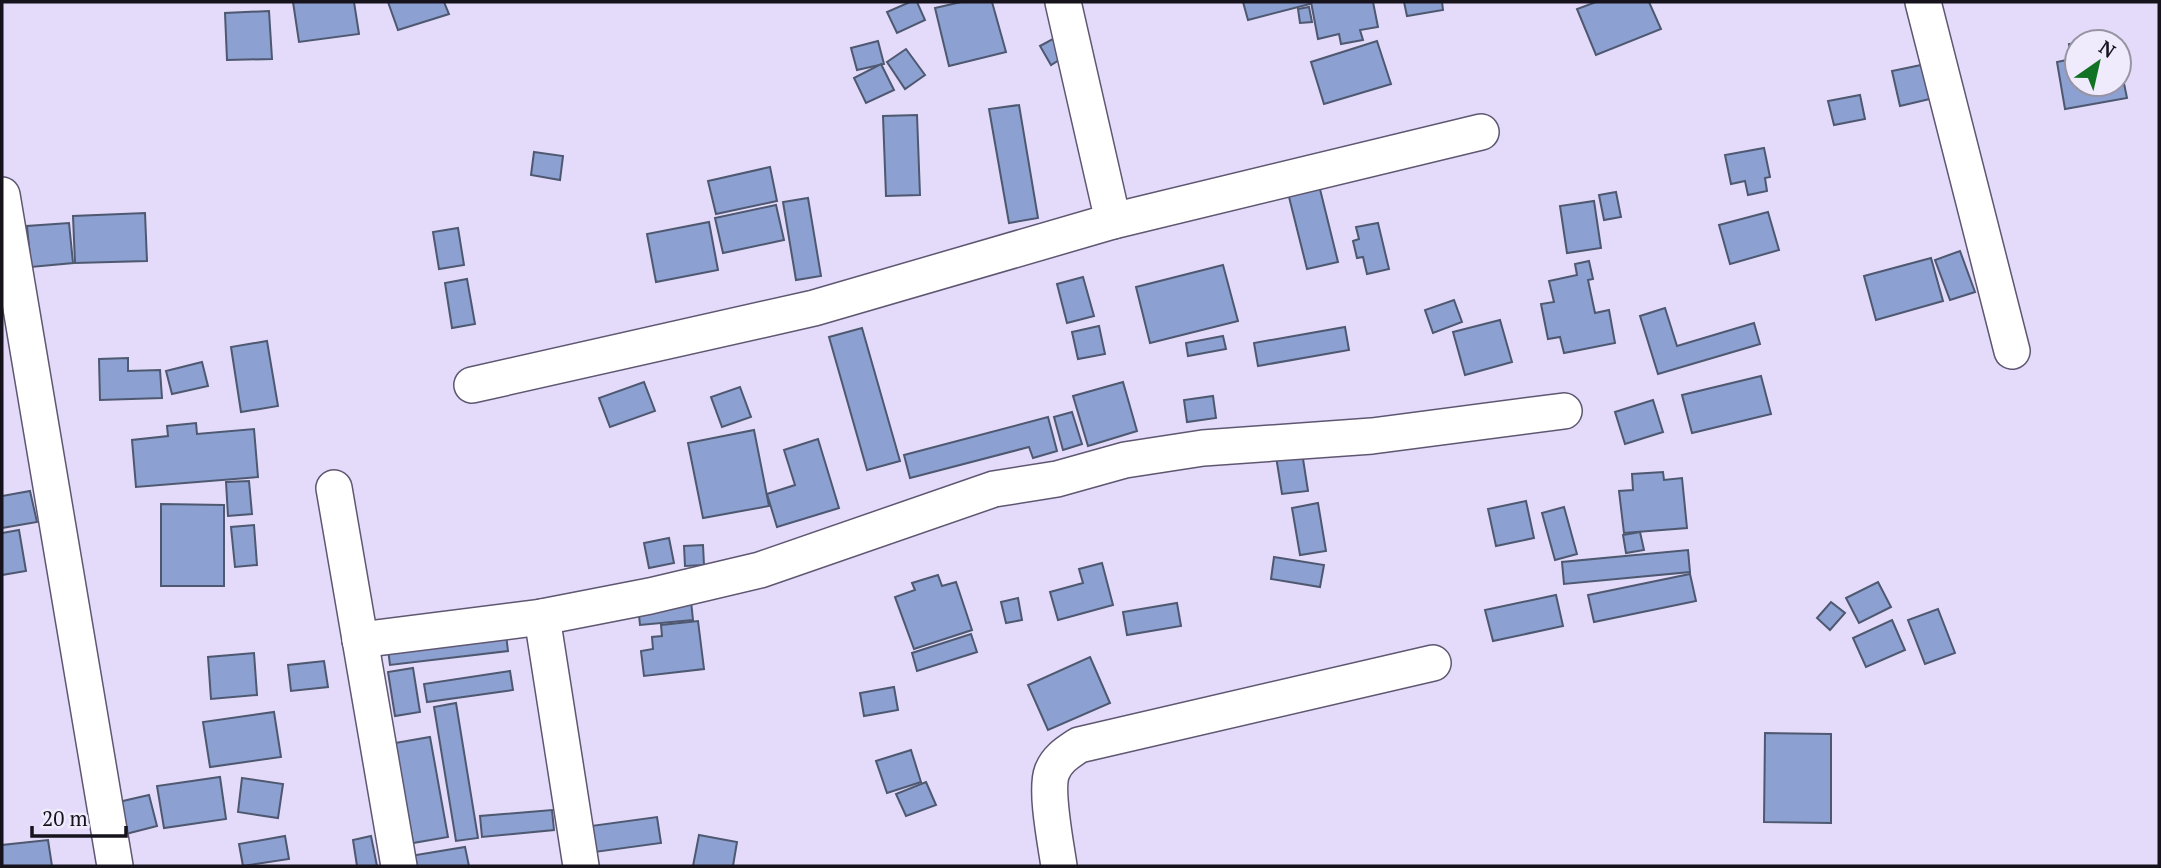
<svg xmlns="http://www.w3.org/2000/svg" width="2161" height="868" viewBox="0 0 2161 868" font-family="'PT Serif',serif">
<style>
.building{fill:#8ca0d1;stroke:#4e5870;stroke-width:2}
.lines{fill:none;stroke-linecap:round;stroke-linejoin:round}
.minor-casing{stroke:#5f5771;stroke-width:38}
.minor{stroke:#fff;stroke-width:35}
</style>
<rect width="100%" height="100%" fill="#e3dbf9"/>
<g class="building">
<path d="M293,2H354L359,34L299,42Z"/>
<path d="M388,2H444L449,14L398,30Z"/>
<path d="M910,2H917L925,20L897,33L887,12Z"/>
<path d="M961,2H992L1006,52L949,66L935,8Z"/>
<path d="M1243,2H1310V4L1248,20Z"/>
<path d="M1311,2H1373L1378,27L1360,30L1363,40L1341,44L1339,34L1318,39Z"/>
<path d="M1404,2H1442L1443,10L1407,16Z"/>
<path d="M1596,2H1649L1661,29L1596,55L1577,9Z"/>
<path d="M1309,7L1312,22L1300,23L1298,9Z"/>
<path d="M269,11L272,59L227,60L225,13Z"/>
<path d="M1062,34L1072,52L1051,65L1040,46Z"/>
<path d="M878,41L884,64L857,70L851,48Z"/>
<path d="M1377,41L1391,84L1324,104L1311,62Z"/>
<path d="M2077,43V84H2119V59L2127,98L2065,109L2057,62L2071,59L2069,44Z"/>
<path d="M906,49L925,75L905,89L887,62Z"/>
<path d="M881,64L894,90L866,103L854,78Z"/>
<path d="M1926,64L1934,98L1900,106L1892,71Z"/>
<path d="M1860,95L1865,119L1834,125L1828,101Z"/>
<path d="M1019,105L1038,218L1009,223L989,109Z"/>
<path d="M917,115L920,195L886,196L883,116Z"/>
<path d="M1764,148L1770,177L1765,178L1767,191L1748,195L1745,181L1731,184L1725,155Z"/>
<path d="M534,152L563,156L560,180L531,175Z"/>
<path d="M770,167L777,201L716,214L708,181Z"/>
<path d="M1317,177L1338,262L1307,269L1286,185Z"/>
<path d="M1616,192L1621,217L1604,220L1599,195Z"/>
<path d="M808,198L821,276L796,280L783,202Z"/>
<path d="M1594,201L1601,248L1567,253L1560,206Z"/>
<path d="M776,205L784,240L723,253L715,218Z"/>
<path d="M1768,212L1779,250L1730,264L1719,225Z"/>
<path d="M145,213L147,261L75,263L73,216Z"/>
<path d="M709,222L718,270L656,282L647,234Z"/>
<path d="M69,223L73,263L31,267L27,226Z"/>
<path d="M1378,223L1389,269L1367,274L1363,257L1357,258L1353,241L1359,239L1356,227Z"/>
<path d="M458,228L464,265L439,269L433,232Z"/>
<path d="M1960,251L1975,292L1950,300L1935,260Z"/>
<path d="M1931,258L1943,301L1876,320L1864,276Z"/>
<path d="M1589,261L1593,279L1588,280L1595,313L1609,310L1615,343L1564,353L1560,337L1548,339L1541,304L1554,302L1549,281L1577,275L1575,264Z"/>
<path d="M1223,265L1238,321L1150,343L1136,287Z"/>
<path d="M1083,277L1094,316L1067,323L1057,284Z"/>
<path d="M467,279L475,324L452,328L445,283Z"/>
<path d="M1454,300L1462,322L1433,333L1425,310Z"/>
<path d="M1665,308L1677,346L1754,323L1760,344L1658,374L1640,316Z"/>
<path d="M1500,320L1512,362L1465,375L1453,332Z"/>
<path d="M1099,326L1105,354L1078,359L1072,332Z"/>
<path d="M1345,327L1349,350L1258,366L1254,343Z"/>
<path d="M862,328L900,461L867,470L829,337Z"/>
<path d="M1223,336L1226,349L1188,356L1186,343Z"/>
<path d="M267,341L278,406L241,412L231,347Z"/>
<path d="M128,358V371L160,370L162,398L100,400L99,359Z"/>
<path d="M202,362L208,386L172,394L166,371Z"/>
<path d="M1761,376L1771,414L1692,433L1682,395Z"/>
<path d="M644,382L655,411L610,427L599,398Z"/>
<path d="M1123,382L1137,431L1088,446L1073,396Z"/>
<path d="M740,387L751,417L722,427L711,397Z"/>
<path d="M1213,396L1216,418L1187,422L1184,400Z"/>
<path d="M1653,400L1663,432L1625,444L1615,412Z"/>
<path d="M1072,412L1082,444L1063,450L1054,417Z"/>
<path d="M1048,417L1057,451L1033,458L1029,447L910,478L904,455Z"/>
<path d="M196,423L197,434L254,429L258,477L136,487L132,440L168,436L167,426Z"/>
<path d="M754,430L769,506L703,518L688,443Z"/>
<path d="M818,439L839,508L777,527L767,494L795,485L784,450Z"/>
<path d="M1301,446L1308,491L1282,494L1275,450Z"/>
<path d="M1663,472L1664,480L1682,478L1687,528L1624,533L1619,491L1633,490L1632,474Z"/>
<path d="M249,481L252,514L228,516L226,482Z"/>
<path d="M30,491L37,522L2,528V496Z"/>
<path d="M1526,501L1534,538L1496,546L1488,509Z"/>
<path d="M1318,503L1326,551L1300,555L1292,508Z"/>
<path d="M161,504L224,505V586H161Z"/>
<path d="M1564,507L1577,554L1555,560L1542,513Z"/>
<path d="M254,525L257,565L235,567L231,527Z"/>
<path d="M19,530L26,571L2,575V533Z"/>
<path d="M1640,532L1644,550L1626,553L1623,535Z"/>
<path d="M669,538L674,563L649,568L644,543Z"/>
<path d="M703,545L704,565L685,566L684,546Z"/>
<path d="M1688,550L1690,572L1564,584L1562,562Z"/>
<path d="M1274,557L1324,565L1320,587L1271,579Z"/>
<path d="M1102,563L1113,605L1058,620L1050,592L1083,583L1079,569Z"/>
<path d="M1690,574L1696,601L1594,622L1588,595Z"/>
<path d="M938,575L942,586L956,582L972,630L914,649L895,597L915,590L912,583Z"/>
<path d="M1878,582L1891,607L1859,623L1846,598Z"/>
<path d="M1556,595L1563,626L1493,641L1485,610Z"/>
<path d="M1018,598L1022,620L1006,623L1001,602Z"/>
<path d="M691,601L693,620L640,625L638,606Z"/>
<path d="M1831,602L1845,613L1830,630L1817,618Z"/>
<path d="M1177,603L1181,626L1127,635L1123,612Z"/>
<path d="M1938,609L1955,653L1925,664L1908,620Z"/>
<path d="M1892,620L1905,650L1866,667L1853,638Z"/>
<path d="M698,621L704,669L644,676L641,651L653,649L652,637L662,636L661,625Z"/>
<path d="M505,626L508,651L390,665L387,641Z"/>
<path d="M971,634L977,652L917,671L912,653Z"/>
<path d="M254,653L257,695L211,699L208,657Z"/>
<path d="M1090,657L1110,703L1048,730L1028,685Z"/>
<path d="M324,661L328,687L291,691L288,665Z"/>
<path d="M413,668L420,712L395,716L388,672Z"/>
<path d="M510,671L513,690L427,702L424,684Z"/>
<path d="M894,687L898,710L864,716L860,693Z"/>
<path d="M456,703L478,838L456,841L434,707Z"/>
<path d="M274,712L281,757L210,767L203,722Z"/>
<path d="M1765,733L1831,734V823L1764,822Z"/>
<path d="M430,737L448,837L413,843L395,743Z"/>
<path d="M911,750L921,782L887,793L876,761Z"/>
<path d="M220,777L226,819L164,828L157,786Z"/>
<path d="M242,778L283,784L278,818L238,812Z"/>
<path d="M926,782L936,805L906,816L896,794Z"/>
<path d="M149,795L157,826L122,835L114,803Z"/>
<path d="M552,810L554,830L482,837L480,816Z"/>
<path d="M657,817L661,843L595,852L591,826Z"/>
<path d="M699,835L737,842L733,866H693Z"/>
<path d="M285,836L289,859L243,866L239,844Z"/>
<path d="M371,836L377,866H357L353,840Z"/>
<path d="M48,840L52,866H2V845Z"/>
<path d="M465,847L469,866H412L410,856Z"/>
</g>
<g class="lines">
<g class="minor-casing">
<g id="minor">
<path d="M1923,2L2012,351"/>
<path d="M2,195L115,866"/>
<path d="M1113,221L1481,132"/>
<path d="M472,385L814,308L1113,221L1063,2"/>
<path d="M334,488L399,866"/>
<path d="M542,617L650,596L760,570L994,489L1057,479L1125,460L1203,448L1372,436L1564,411"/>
<path d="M360,640L542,617L581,866"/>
<path d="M1059,866C1056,845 1045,790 1052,772C1057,759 1067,753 1079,745L1433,663"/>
</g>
</g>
<use href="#minor" class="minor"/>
</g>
<rect width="2161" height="868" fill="none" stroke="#16131d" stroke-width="7"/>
<g transform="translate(2098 63) rotate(34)"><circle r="33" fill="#efeafc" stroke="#9894a3" stroke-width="2"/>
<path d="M0-5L12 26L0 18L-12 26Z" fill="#107222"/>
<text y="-10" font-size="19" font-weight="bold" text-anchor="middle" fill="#16131d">N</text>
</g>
<path d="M32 826v10h94v-10" fill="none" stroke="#16131d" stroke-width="3.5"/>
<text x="42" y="826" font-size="21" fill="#16131d" stroke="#efeafc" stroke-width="5" paint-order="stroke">20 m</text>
</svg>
